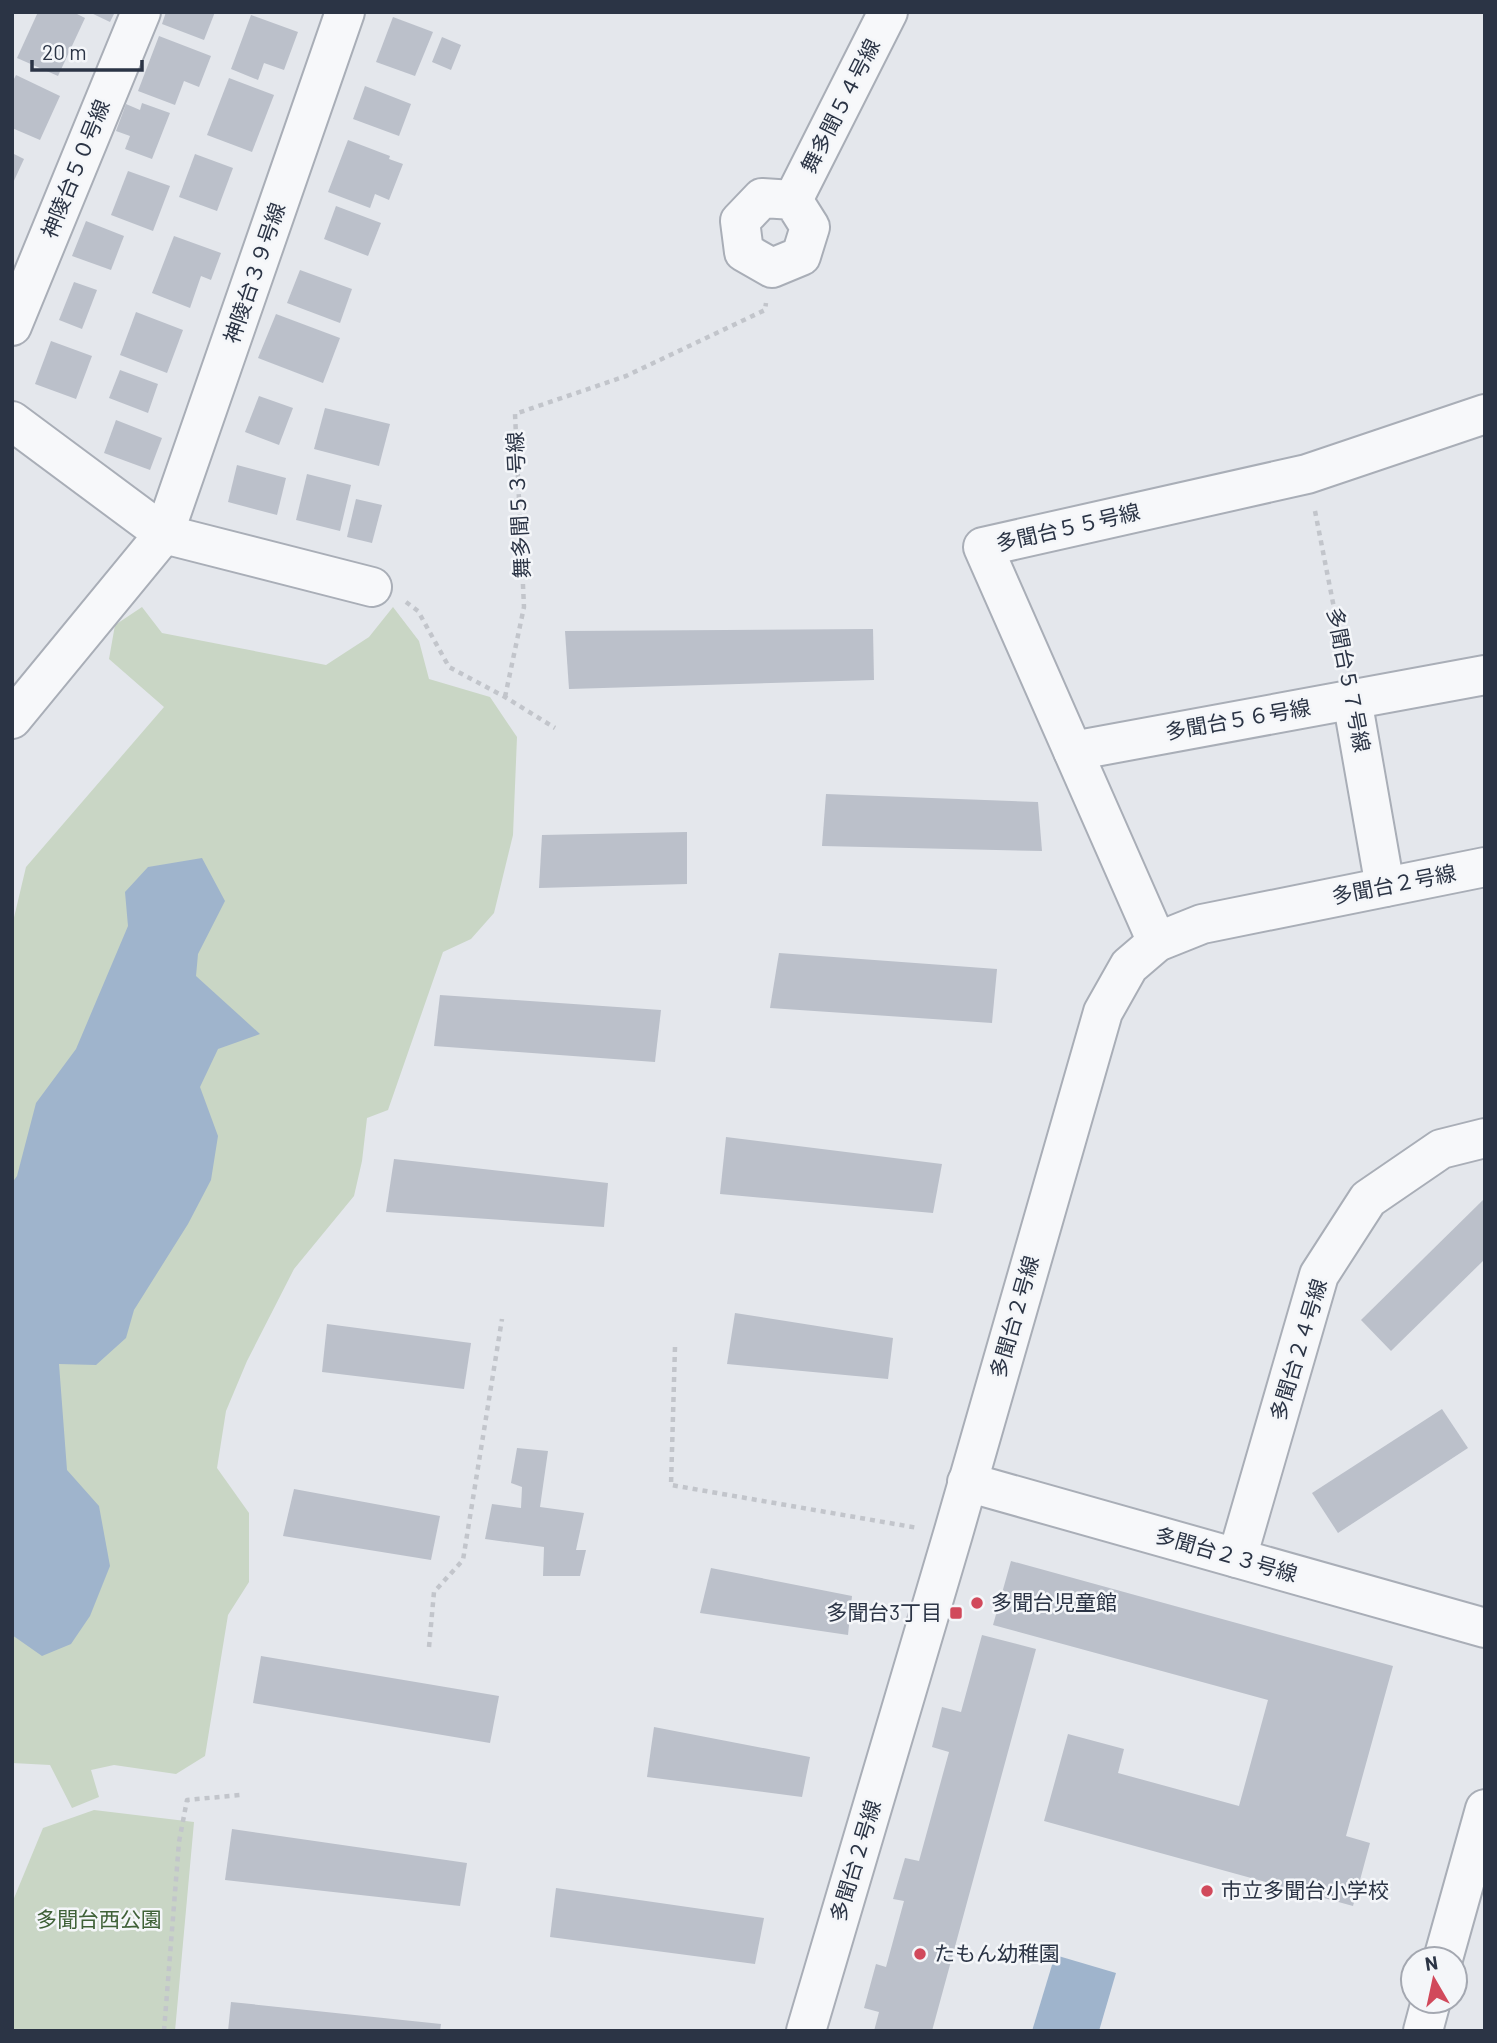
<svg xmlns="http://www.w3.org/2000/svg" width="1497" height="2043" viewBox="0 0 1497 2043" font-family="Barlow,'Noto Sans JP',sans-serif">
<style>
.green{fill:#c9d6c5}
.water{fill:#9fb4cc}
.building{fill:#bbc0ca}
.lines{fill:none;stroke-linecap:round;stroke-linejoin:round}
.minor-casing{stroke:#a9aeb7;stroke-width:42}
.tertiary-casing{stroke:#a9aeb7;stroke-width:42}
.path{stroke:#c2c5cb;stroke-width:4.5;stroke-dasharray:5 5;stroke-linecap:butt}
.minor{stroke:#f7f8fa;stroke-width:38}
.tertiary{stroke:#f7f8fa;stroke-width:38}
.poi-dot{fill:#d1495b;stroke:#f4f6f9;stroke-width:2.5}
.labels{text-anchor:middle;stroke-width:5;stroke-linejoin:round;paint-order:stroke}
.street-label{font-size:21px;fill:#2b3445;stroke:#f4f6f9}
.poi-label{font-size:21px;fill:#2b3445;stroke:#f4f6f9;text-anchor:start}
.park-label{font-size:21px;fill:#3f6138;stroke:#f4f6f9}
</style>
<rect width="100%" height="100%" fill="#e4e7ec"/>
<g class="green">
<path d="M142,607L162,633L326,665L369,637L393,607L419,641L429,679L490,697L517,737L513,835L494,913L471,939L443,952L388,1110L367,1118L362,1161L354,1196L294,1269L247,1361L226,1411L217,1468L249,1513V1582L228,1615L205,1756L176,1774L114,1765L91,1770L99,1797L72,1808L50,1765L12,1763V926L26,867L164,707L109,659L115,625Z"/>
<path d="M94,1810L194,1822L175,2031H12V1903L43,1828Z"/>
</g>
<g class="water">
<path d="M202,858L225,901L198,954L196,976L260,1034L218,1049L200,1087L218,1136L211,1180L188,1224L134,1310L126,1338L96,1365L59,1364L67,1470L99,1506L110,1566L90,1616L71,1644L42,1656L12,1635V1183L17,1176L36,1103L76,1049L128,926L125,892L148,867Z"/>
<path d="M1055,1955L1116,1973L1099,2031H1032Z"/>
</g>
<g class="building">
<path d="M38,12H73L85,18L58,76L17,58Z"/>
<path d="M89,12H115L110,22Z"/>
<path d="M166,12H215L204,40L162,24Z"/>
<path d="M251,15L298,32L284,70L264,63L258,80L231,69Z"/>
<path d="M393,17L433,32L415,76L376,62Z"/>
<path d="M159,36L211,56L199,87L184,81L175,105L138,91Z"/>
<path d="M442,37L461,45L451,70L432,62Z"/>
<path d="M16,75L60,96L40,140L12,128V83Z"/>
<path d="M229,78L274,95L252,152L207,135Z"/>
<path d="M365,86L411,104L399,136L353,119Z"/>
<path d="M142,103L170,113L152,159L125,149L130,136L116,131L126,104L140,110Z"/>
<path d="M348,140L390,156L389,159L403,164L389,200L375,194L370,208L328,192Z"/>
<path d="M12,153L24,159L12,185Z"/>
<path d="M195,154L233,168L217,211L179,197Z"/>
<path d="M128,171L170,186L153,231L111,215Z"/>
<path d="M336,206L381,223L368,256L324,239Z"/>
<path d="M86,221L124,236L111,270L72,256Z"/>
<path d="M174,236L221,253L211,280L201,276L190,308L152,293Z"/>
<path d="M300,270L352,289L340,323L287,303Z"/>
<path d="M74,282L97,290L82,329L59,320Z"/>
<path d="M136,312L183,330L167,373L120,355Z"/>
<path d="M276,314L340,338L323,383L258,358Z"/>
<path d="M51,341L92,356L76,399L35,384Z"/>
<path d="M120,370L158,384L148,413L109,398Z"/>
<path d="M259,396L293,408L279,445L245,432Z"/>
<path d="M325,408L390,424L379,466L314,449Z"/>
<path d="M116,420L162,438L150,470L104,453Z"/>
<path d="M237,465L286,478L277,515L228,502Z"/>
<path d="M307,474L351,485L340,531L296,520Z"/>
<path d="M356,499L382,505L372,543L347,537Z"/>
<path d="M873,629L874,680L569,689L565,631Z"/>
<path d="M826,794L1038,802L1042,851L822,846Z"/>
<path d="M687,832V884L539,888L542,835Z"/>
<path d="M779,953L997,969L992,1023L770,1008Z"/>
<path d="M440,995L661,1010L655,1062L434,1046Z"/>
<path d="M726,1137L942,1164L933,1213L720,1194Z"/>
<path d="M394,1159L608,1183L604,1227L386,1212Z"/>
<path d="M1485,1198V1259L1391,1351L1361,1320Z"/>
<path d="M735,1313L893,1338L888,1379L727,1364Z"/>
<path d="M327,1324L471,1343L464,1389L322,1372Z"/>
<path d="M1442,1409L1468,1448L1338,1533L1312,1493Z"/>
<path d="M517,1448L548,1451L540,1507L584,1513L576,1550H586L580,1576H543L544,1547L485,1539L492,1504L521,1508L522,1487L511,1483Z"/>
<path d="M294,1489L440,1516L431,1560L283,1536Z"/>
<path d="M1011,1561L1393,1666L1346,1836L1370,1843L1353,1906L1044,1821L1068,1734L1124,1749L1118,1773L1239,1806L1268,1700L993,1625Z"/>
<path d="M711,1568L852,1596L848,1635L700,1613Z"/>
<path d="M982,1635L1036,1649L932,2031H874L879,2012L864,2008L876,1964L886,1967L904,1901L893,1899L905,1858L919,1861L949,1752L932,1747L942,1707L961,1712Z"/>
<path d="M261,1656L499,1696L490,1743L253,1703Z"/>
<path d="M654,1727L810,1757L802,1797L647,1777Z"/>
<path d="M232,1829L467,1863L460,1906L225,1880Z"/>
<path d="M556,1888L764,1918L755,1964L550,1937Z"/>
<path d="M231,2002L441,2024L440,2031H228Z"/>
</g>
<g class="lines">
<g class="minor-casing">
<g id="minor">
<path d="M762,198L793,200L810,227L801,256L772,268L744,252L740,221Z"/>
<path d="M793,200L888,12"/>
<path d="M12,326L141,12"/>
<path d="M12,421L164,534L372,587"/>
<path d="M1352,699L1385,887"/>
<path d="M12,719L164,534L345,12"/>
<path d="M1073,751L1485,675"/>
<path d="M1157,942L983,547L1307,474L1485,414"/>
<path d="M967,1482L1485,1628"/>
<path d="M1237,1558L1319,1275L1368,1199L1441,1149L1485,1138"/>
</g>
</g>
<g class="tertiary-casing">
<g id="tertiary">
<path d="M1443,1959L1485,1809"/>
<path d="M806,2031L953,1534L1103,1012L1129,966L1157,942L1202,924L1485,867"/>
<path d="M1423,2031L1431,2001"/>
</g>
</g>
<g class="path">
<path d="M1315,511L1345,664"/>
<path d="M406,602L418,611L449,667L505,697L555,728"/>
<path d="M505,697L524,607L515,414L626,376L765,310L766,303"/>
<path d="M675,1347L671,1485L918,1528"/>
<path d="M429,1647L434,1592L463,1560L502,1319"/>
<path d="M164,2031L179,1842L187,1800L240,1795"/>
</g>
<use href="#minor" class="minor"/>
<use href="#tertiary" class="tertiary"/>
</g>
<g class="poi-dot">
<circle cx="977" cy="1603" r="7"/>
<rect x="949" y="1606" width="14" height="14" rx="3.5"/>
<circle cx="1207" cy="1891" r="7"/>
<circle cx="920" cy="1954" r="7"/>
</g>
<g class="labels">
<g class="street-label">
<text transform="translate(841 106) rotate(-63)" y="7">舞多聞５４号線</text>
<text transform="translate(76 169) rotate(-68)" y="7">神陵台５０号線</text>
<text transform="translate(255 273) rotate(-71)" y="7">神陵台３９号線</text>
<text transform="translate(519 505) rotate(-93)" y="7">舞多聞５３号線</text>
<text transform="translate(1068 528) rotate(-13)" y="7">多聞台５５号線</text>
<text transform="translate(1348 680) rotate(79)" y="7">多聞台５７号線</text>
<text transform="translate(1238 720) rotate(-10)" y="7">多聞台５６号線</text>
<text transform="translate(1394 885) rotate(-11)" y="7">多聞台２号線</text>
<text transform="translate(1015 1317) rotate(-74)" y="7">多聞台２号線</text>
<text transform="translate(1299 1350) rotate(-73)" y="7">多聞台２４号線</text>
<text transform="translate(1226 1555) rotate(16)" y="7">多聞台２３号線</text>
<text transform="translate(856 1861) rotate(-73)" y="7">多聞台２号線</text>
</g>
<g class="poi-label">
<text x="991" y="1610">多聞台児童館</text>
<text x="942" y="1620" text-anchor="end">多聞台3丁目</text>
<text x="1221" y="1898">市立多聞台小学校</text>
<text x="934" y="1961">たもん幼稚園</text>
</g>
<g class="park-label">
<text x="99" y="1927">多聞台西公園</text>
</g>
</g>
<rect width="1497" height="2043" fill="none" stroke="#2b3445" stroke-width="28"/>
<g transform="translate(1434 1980) rotate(351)"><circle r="33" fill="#f4f6f9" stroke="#a4a8b1" stroke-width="2"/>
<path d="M0-5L12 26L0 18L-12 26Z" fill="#d1495b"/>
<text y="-10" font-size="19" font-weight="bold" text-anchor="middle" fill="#2b3445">N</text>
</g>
<path d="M32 60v10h110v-10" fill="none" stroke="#2b3445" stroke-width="3.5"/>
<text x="42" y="60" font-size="21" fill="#2b3445" stroke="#f4f6f9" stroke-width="5" paint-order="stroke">20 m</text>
</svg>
